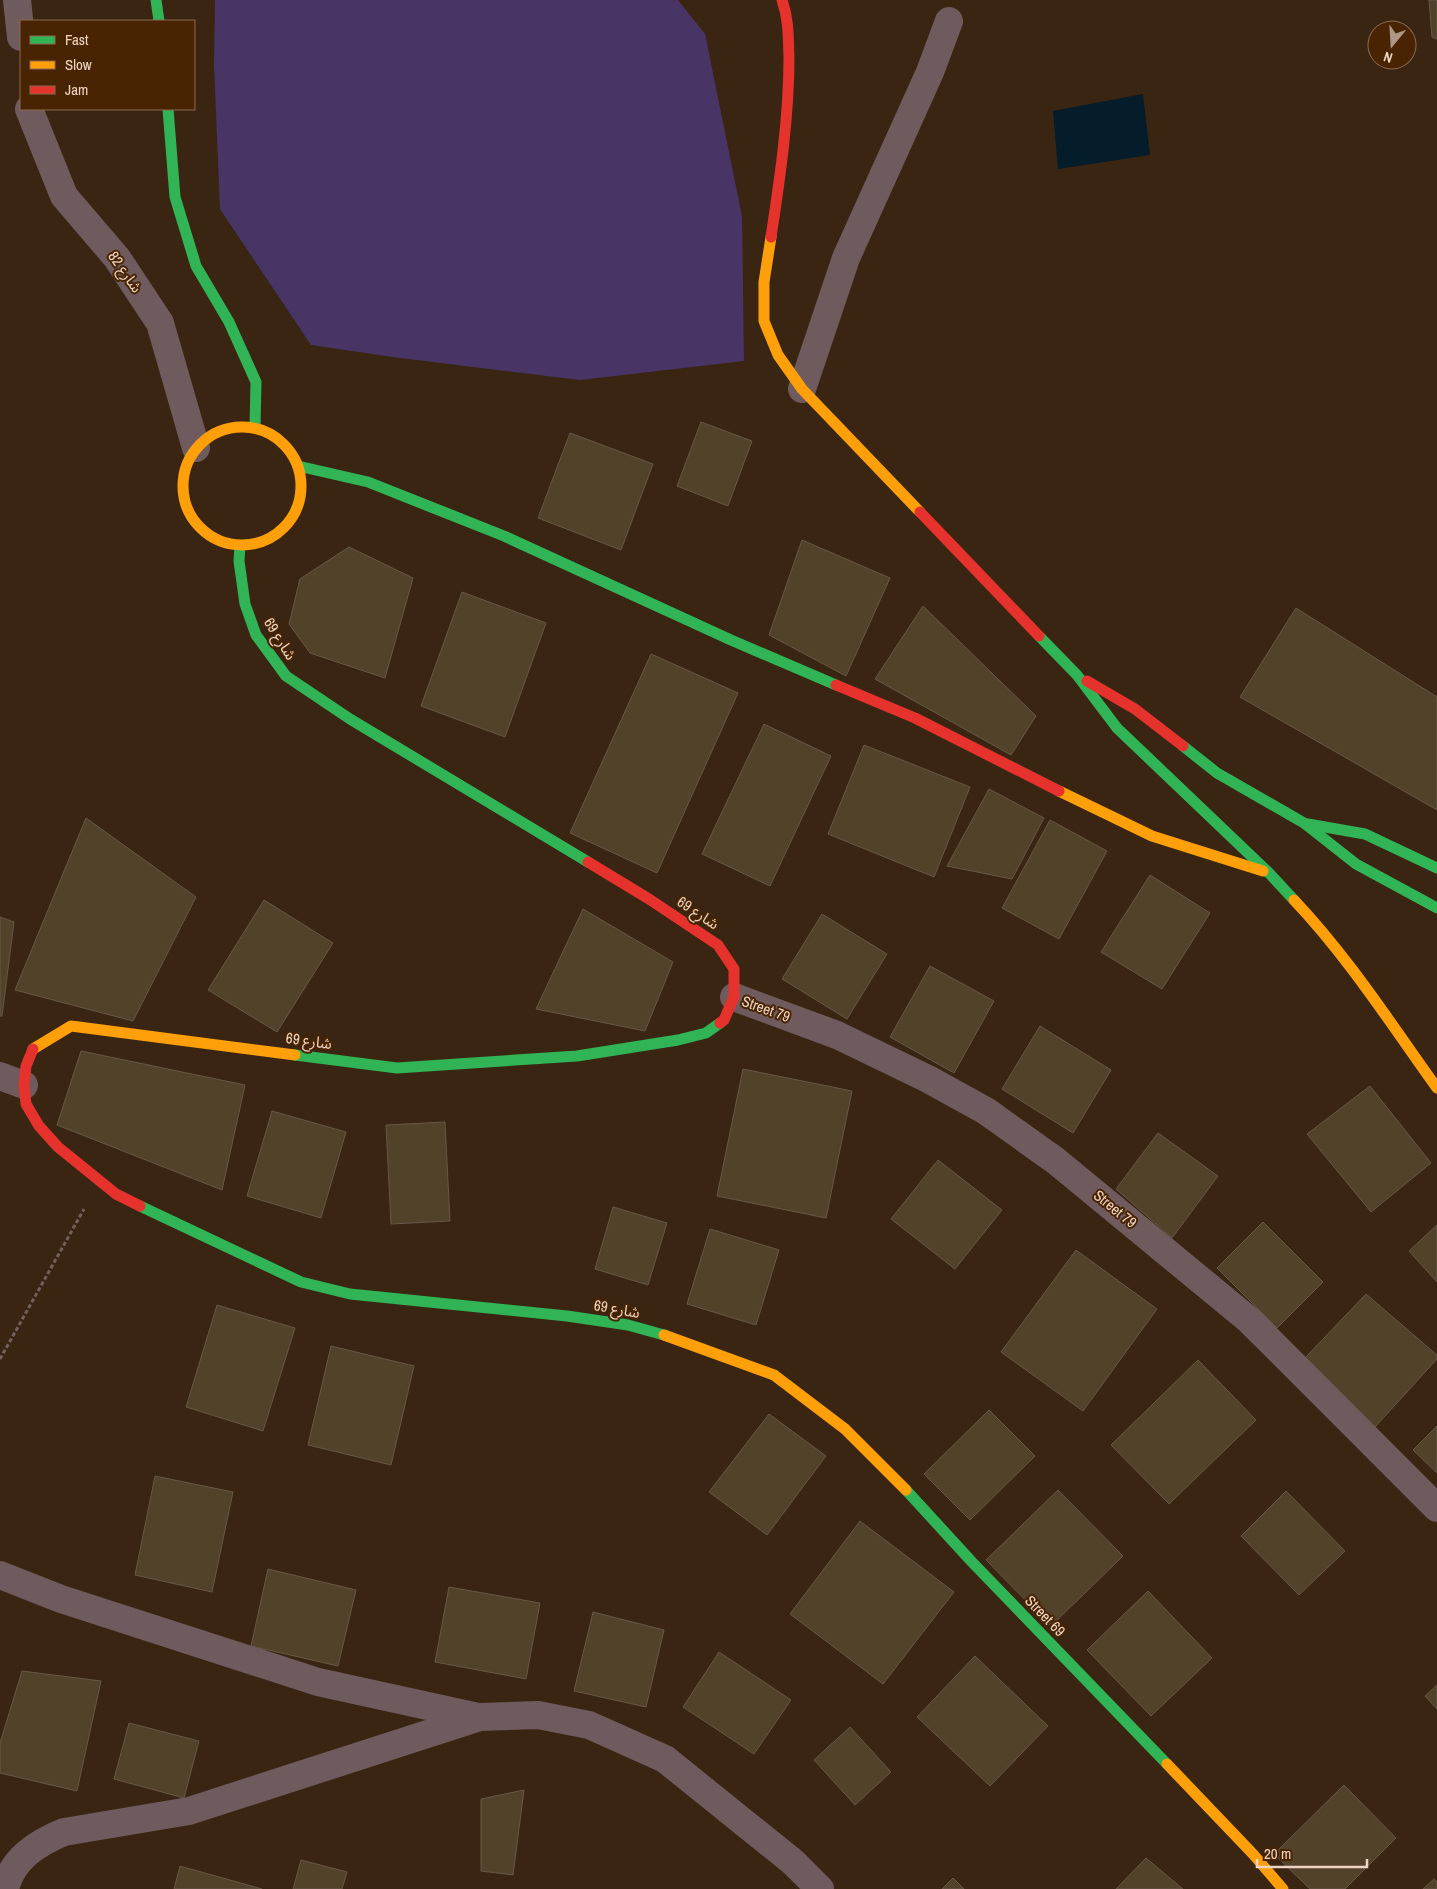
<svg xmlns="http://www.w3.org/2000/svg" width="1437" height="1889" viewBox="0 0 1437 1889" font-family="'Archivo Narrow','Noto Sans Arabic',sans-serif">
<style>
.green{fill:#493565}
.water{fill:#051c2a}
.building{fill:#53422a;stroke:#675847}
.lines{fill:none;stroke-linecap:round;stroke-linejoin:round}
.path{stroke:#72605e;stroke-width:3;stroke-dasharray:4 2.5;stroke-linecap:butt}
.street{stroke:#6f5a5e;stroke-width:28}
.fast{stroke:#30b455;stroke-width:11}
.slow{stroke:#ff9f0a;stroke-width:11}
.jam{stroke:#e5322d;stroke-width:11}
.labels{text-anchor:middle;stroke-width:4;stroke-linejoin:round;paint-order:stroke}
.street-label{font-size:15px;fill:#edd4c3;stroke:#492402}
</style>
<rect width="100%" height="100%" fill="#392512"/>
<path class="green" d="M215,0H678L705,34L742,216L744,361L580,380L400,358L311,345L220,209L214,65Z"/>
<path class="water" d="M1143,94L1150,155L1058,169L1053,111Z"/>
<g class="building">
<path d="M1429,0H1437V39L1432,37Z"/>
<path d="M701,422L752,441L728,506L677,486Z"/>
<path d="M570,433L653,464L621,550L538,518Z"/>
<path d="M802,540L890,578L846,676L769,635Z"/>
<path d="M349,547L413,578L385,678L310,653L289,624L300,579Z"/>
<path d="M462,592L546,623L505,737L421,706Z"/>
<path d="M923,606L1036,716L1011,755L875,679Z"/>
<path d="M1296,608L1437,697V810L1240,697Z"/>
<path d="M651,654L738,693L657,873L570,833Z"/>
<path d="M764,724L831,756L770,886L702,854Z"/>
<path d="M864,745L970,787L934,877L828,834Z"/>
<path d="M989,789L1044,818L1012,879L947,866Z"/>
<path d="M86,818L196,897L133,1021L15,990Z"/>
<path d="M1050,820L1107,851L1059,939L1002,908Z"/>
<path d="M1150,875L1210,913L1162,989L1101,952Z"/>
<path d="M264,900L333,943L277,1032L208,990Z"/>
<path d="M583,909L673,962L645,1031L536,1009Z"/>
<path d="M822,914L887,954L847,1019L782,979Z"/>
<path d="M0,917L14,922L2,1016H0Z"/>
<path d="M930,966L994,1001L954,1073L890,1037Z"/>
<path d="M1040,1026L1111,1070L1073,1133L1002,1089Z"/>
<path d="M81,1051L245,1085L222,1190L57,1125Z"/>
<path d="M743,1069L852,1091L826,1218L717,1196Z"/>
<path d="M1370,1086L1431,1163L1371,1212L1307,1134Z"/>
<path d="M272,1111L346,1132L321,1218L247,1196Z"/>
<path d="M445,1122L450,1221L391,1224L386,1125Z"/>
<path d="M1158,1133L1218,1176L1172,1238L1116,1189Z"/>
<path d="M938,1160L1002,1210L955,1269L891,1219Z"/>
<path d="M613,1207L667,1223L648,1285L595,1269Z"/>
<path d="M1263,1222L1323,1282L1277,1328L1217,1268Z"/>
<path d="M1437,1225V1282L1409,1251Z"/>
<path d="M710,1229L779,1250L756,1325L687,1304Z"/>
<path d="M1076,1250L1157,1309L1083,1411L1001,1352Z"/>
<path d="M1366,1294L1437,1355V1359L1375,1427L1304,1359Z"/>
<path d="M217,1305L295,1328L263,1431L186,1407Z"/>
<path d="M331,1346L414,1366L391,1465L308,1445Z"/>
<path d="M1198,1360L1256,1420L1169,1504L1111,1445Z"/>
<path d="M989,1410L1035,1456L970,1520L924,1474Z"/>
<path d="M769,1414L826,1456L767,1535L709,1492Z"/>
<path d="M1437,1426V1473L1413,1450Z"/>
<path d="M155,1476L233,1492L212,1592L135,1575Z"/>
<path d="M1058,1490L1123,1556L1051,1626L986,1560Z"/>
<path d="M1286,1491L1345,1551L1299,1595L1241,1536Z"/>
<path d="M860,1521L954,1592L883,1684L790,1614Z"/>
<path d="M268,1569L356,1590L338,1666L251,1646Z"/>
<path d="M449,1587L540,1603L526,1679L435,1662Z"/>
<path d="M1148,1591L1212,1658L1151,1716L1087,1650Z"/>
<path d="M593,1612L664,1630L646,1707L574,1691Z"/>
<path d="M719,1652L791,1700L754,1754L683,1707Z"/>
<path d="M975,1656L1048,1726L990,1786L917,1717Z"/>
<path d="M22,1671L101,1681L77,1791L0,1773V1743Z"/>
<path d="M1437,1685V1709L1425,1696Z"/>
<path d="M129,1723L199,1741L184,1798L114,1779Z"/>
<path d="M850,1727L891,1772L855,1805L814,1760Z"/>
<path d="M1344,1785L1396,1838L1345,1889H1310L1274,1854Z"/>
<path d="M524,1790L513,1875L481,1871V1799Z"/>
<path d="M1146,1858L1183,1889H1116Z"/>
<path d="M301,1860L347,1872L342,1889H293Z"/>
<path d="M180,1866L262,1889H174Z"/>
<path d="M953,1878L964,1889H942Z"/>
<path d="M1434,1879L1437,1882V1889H1423Z"/>
</g>
<g class="lines">
<path class="path" d="M0,1359L84,1209"/>
<g class="street">
<path d="M17,0L21,37"/>
<path d="M29,109L64,196L117,258L160,323L196,448"/>
<path d="M802,389L846,258L930,72L949,21"/>
<path d="M734,997L837,1035L928,1079L986,1111L1056,1161L1249,1320L1437,1508"/>
<path d="M0,1076L24,1085"/>
<path d="M0,1575L61,1599L318,1682L478,1717"/>
<path d="M5,1889C12,1859 37,1843 64,1832L189,1811L480,1717L538,1715L589,1725L665,1759L793,1862L820,1889"/>
</g>
<g class="fast">
<path d="M156,0L159,21"/>
<path d="M168,109L175,197L196,266L229,322L256,382L255,428"/>
<path d="M298,466L368,482L504,536L731,640L836,685"/>
<path d="M240,546L239,561L245,604L256,635L286,676L350,719L588,862"/>
<path d="M1039,636L1077,675L1117,728L1269,873L1294,900"/>
<path d="M1183,746L1217,773L1304,823L1356,864L1437,908"/>
<path d="M1308,824L1365,834L1437,868"/>
<path d="M295,1055L397,1068L577,1056L678,1040L706,1033L720,1023"/>
<path d="M140,1206L301,1282L350,1294L567,1316L628,1325L664,1335"/>
<path d="M906,1490L972,1562L1167,1764"/>
</g>
<g class="slow">
<path d="M771,237L764,282V321L778,355L802,389L920,512"/>
<circle cx="242" cy="486" r="59"/>
<path d="M1059,791L1152,836L1263,871"/>
<path d="M1294,900C1348,957 1391,1024 1437,1088"/>
<path d="M33,1049L71,1026L295,1055"/>
<path d="M664,1335L774,1375L845,1429L906,1490"/>
<path d="M1167,1764L1253,1854L1283,1889"/>
</g>
<g class="jam">
<path d="M771,237C780,178 789,117 789,57C788,35 789,21 782,0"/>
<path d="M920,512L1039,636"/>
<path d="M1087,681L1135,709L1183,746"/>
<path d="M836,685L915,718L1059,791"/>
<path d="M588,862L649,899L718,945L734,969V997L724,1020L720,1023"/>
<path d="M33,1049L26,1066L24,1085L26,1104L39,1126L58,1147L116,1194L140,1206"/>
</g>
</g>
<g class="labels">
<g class="street-label">
<text transform="translate(125 272) rotate(55)" y="5">شارع 82</text>
<text transform="translate(280 639) rotate(58)" y="5">شارع 69</text>
<text transform="translate(698 913) rotate(34)" y="5">شارع 69</text>
<text transform="translate(766 1009) rotate(20)" y="5">Street 79</text>
<text transform="translate(309 1041) rotate(8)" y="5">شارع 69</text>
<text transform="translate(1115 1209) rotate(39)" y="5">Street 79</text>
<text transform="translate(617 1309) rotate(10)" y="5">شارع 69</text>
<text transform="translate(1045 1616) rotate(46)" y="5">Street 69</text>
</g>
</g>
<rect x="20" y="20" width="175" height="90" fill="#492402" stroke="#8b6a4f"/>
<rect x="30" y="36" width="25" height="8" fill="#30b455" stroke="#8b6a4f"/>
<text x="65" y="45" font-size="15" fill="#edd4c3">Fast</text>
<rect x="30" y="61" width="25" height="8" fill="#ff9f0a" stroke="#8b6a4f"/>
<text x="65" y="70" font-size="15" fill="#edd4c3">Slow</text>
<rect x="30" y="86" width="25" height="8" fill="#e5322d" stroke="#8b6a4f"/>
<text x="65" y="95" font-size="15" fill="#edd4c3">Jam</text>
<g transform="translate(1392 45) rotate(198)"><circle r="24" fill="#492402" stroke="#8b6a4f"/>
<path d="M0-4L9 19L0 12L-9 19Z" fill="#ae9785"/>
<text y="-8" font-size="14" font-weight="bold" text-anchor="middle" fill="#edd4c3">N</text>
</g>
<path d="M1257 1859v8h110v-8" fill="none" stroke="#edd4c3" stroke-width="2.5"/>
<text x="1264" y="1859" font-size="15" fill="#edd4c3" stroke="#492402" stroke-width="4" paint-order="stroke">20 m</text>
</svg>
